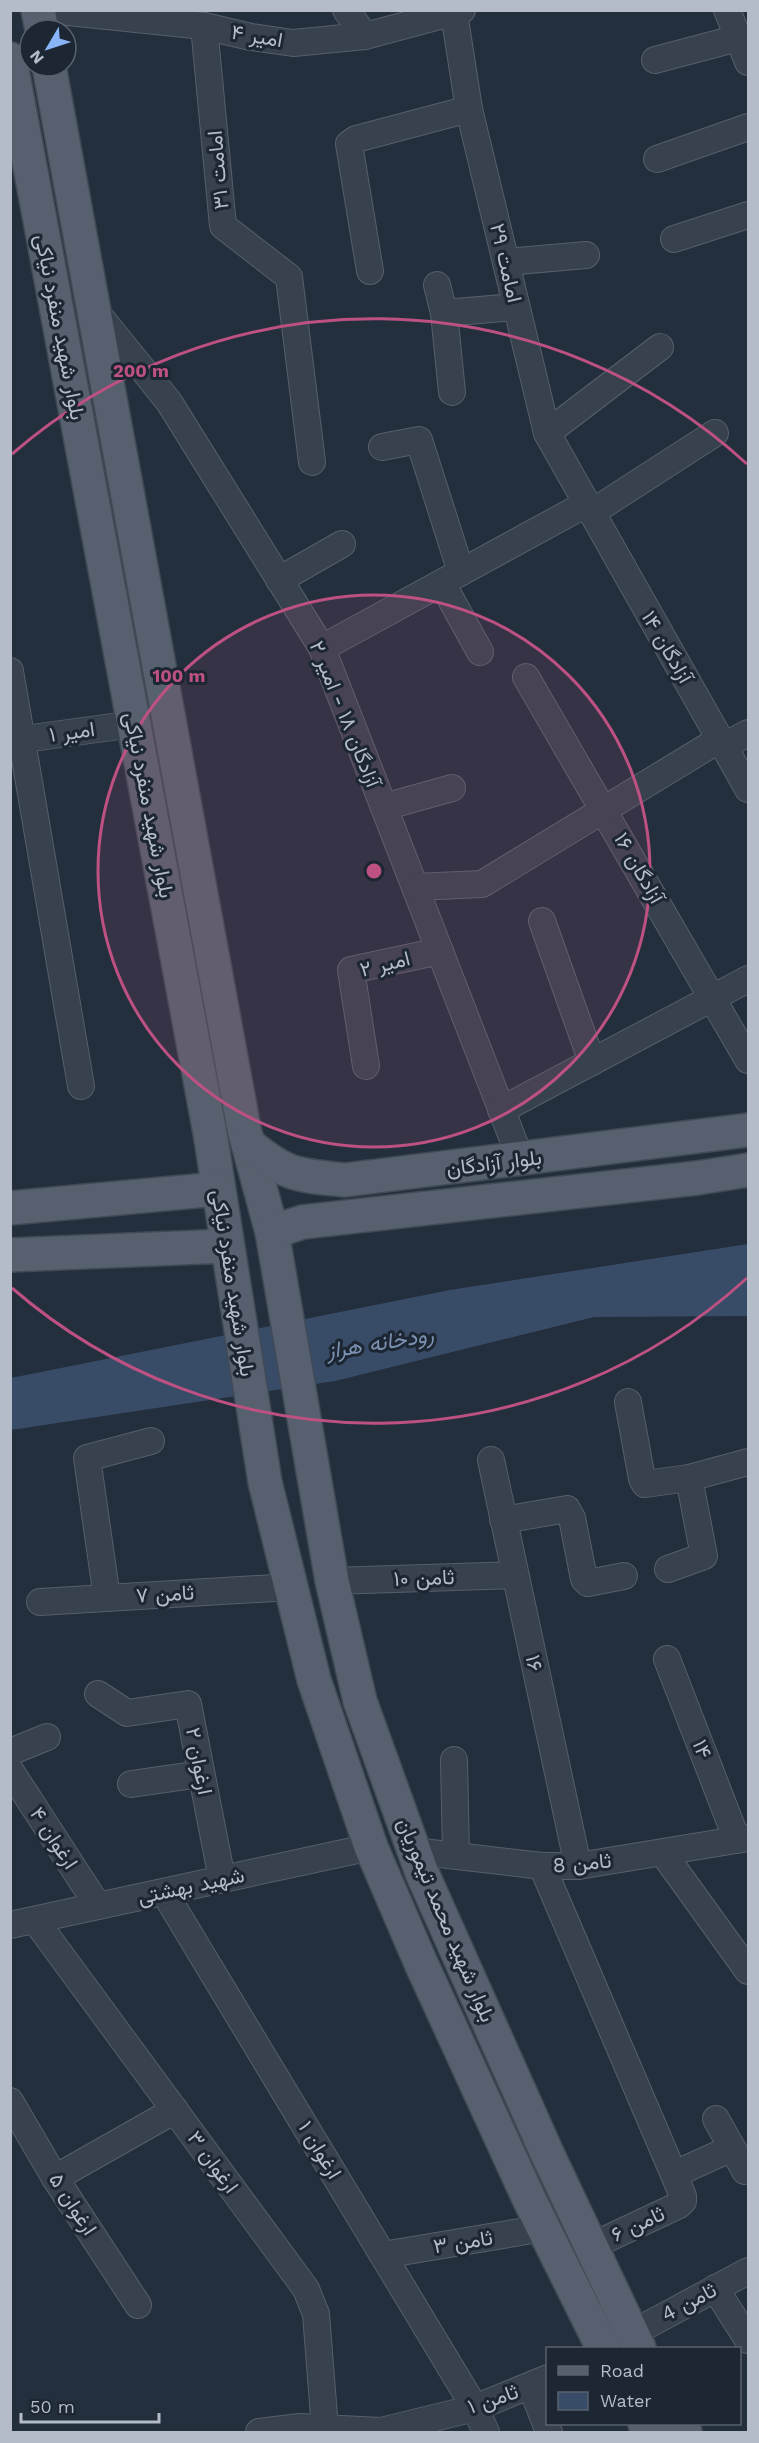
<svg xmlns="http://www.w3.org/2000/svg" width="759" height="2443" viewBox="0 0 759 2443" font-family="'Work Sans',Vazirmatn,sans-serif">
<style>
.water{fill:#394c67}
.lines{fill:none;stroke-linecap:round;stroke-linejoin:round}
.minor-casing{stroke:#565f6c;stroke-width:28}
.major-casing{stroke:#414a57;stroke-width:36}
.minor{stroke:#38414e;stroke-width:26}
.major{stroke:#56606e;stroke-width:33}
.ring{fill:none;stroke:#bd5182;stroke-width:3}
.labels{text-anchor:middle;stroke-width:6;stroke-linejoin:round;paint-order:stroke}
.street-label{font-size:21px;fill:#b4bcc9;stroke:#1d2633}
.water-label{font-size:22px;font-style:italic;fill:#7c92b1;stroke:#1d2633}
.centre{fill:#bd5182;stroke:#1d2633;stroke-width:3}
.ring-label{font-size:18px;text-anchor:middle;font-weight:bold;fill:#bd5182;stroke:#1d2633;stroke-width:6;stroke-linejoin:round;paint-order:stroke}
</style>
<rect width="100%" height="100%" fill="#242f3e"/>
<path class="water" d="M748,1244V1316L594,1317L335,1381L11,1430V1378L450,1290Z"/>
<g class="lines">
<g class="minor-casing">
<g id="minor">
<path d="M49,10L204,26L251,37L293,43L365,36L462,10"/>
<path d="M346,10L365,36"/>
<path d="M727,10L748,62"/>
<path d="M454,13L469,109L547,433L748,789"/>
<path d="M204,26L223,226L289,277L312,462"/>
<path d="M655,60L738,38"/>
<path d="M657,159L748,127"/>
<path d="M674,239L748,215"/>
<path d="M506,262L586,255"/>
<path d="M370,271L349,144L356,139L469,109"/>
<path d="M437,285L444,313L452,392"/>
<path d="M93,308L169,402L322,648L521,1160"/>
<path d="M444,313L515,307"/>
<path d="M547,433L660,347"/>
<path d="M382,447L419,440L461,572"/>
<path d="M591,513L715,433"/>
<path d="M279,580L342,544"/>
<path d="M442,583L480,652"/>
<path d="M322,648L586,504"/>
<path d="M10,671L81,1086"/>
<path d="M526,677L748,1060"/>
<path d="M10,741L134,724"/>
<path d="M724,746L748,733"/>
<path d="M384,807L452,788"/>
<path d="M415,887L482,884L720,739"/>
<path d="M542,921L592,1062"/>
<path d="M366,1066L351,970L440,951"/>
<path d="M501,1110L748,979"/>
<path d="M628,1402L642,1479L645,1484L689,1478"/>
<path d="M491,1460L578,1866"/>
<path d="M503,1520L567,1509L572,1518L584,1579L588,1583L624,1576"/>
<path d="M668,1569L704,1556L689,1478L748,1462"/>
<path d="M332,1581L515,1575"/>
<path d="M107,1598L87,1458L151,1441"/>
<path d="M40,1602L291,1587"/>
<path d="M667,1659L737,1840"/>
<path d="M98,1694L127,1713L188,1704L222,1879"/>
<path d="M10,1752L47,1737"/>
<path d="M454,1760L456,1854"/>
<path d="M10,1770L98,1906"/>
<path d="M131,1784L201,1774"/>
<path d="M414,1851L542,1866H578L748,1838"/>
<path d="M663,1853L748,1971"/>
<path d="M542,1866L683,2196V2201L679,2205L592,2246"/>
<path d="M164,1892L475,2408L486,2432"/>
<path d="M35,1920L306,2289L316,2314L325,2429"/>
<path d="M10,1925L371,1847"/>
<path d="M10,2101L55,2178L138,2305"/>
<path d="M716,2119L745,2171"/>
<path d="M675,2174L732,2148"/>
<path d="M55,2178L175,2110"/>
<path d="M383,2255L544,2228"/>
<path d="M715,2288L748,2340"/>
<path d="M631,2334L748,2271"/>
<path d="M531,2386L549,2432"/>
<path d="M259,2432L300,2427L381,2431L475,2408L548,2378"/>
</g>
</g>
<g class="major-casing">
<g id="major">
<path d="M38,10L42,30"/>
<path d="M10,59L210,1133L265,1482L314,1680L371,1847L420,1961L530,2201L603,2348"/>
<path d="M49,66L244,1129L272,1232L332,1581L360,1701L422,1873L547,2153L639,2348"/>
<path d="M248,1144C287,1176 296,1175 345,1180L748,1130"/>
<path d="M10,1208L218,1189"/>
<path d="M272,1232L303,1222L697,1178L748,1170"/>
<path d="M10,1255L227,1246"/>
<path d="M645,2424L650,2432"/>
<path d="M680,2424L685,2432"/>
</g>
</g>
<use href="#minor" class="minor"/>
<use href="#major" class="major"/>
</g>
<circle cx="374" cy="871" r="276" fill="#bd5182" fill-opacity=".12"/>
<g class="ring">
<circle cx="374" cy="871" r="276"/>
<path d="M747 1278A552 552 0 0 1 12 1288M12 454A552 552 0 0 1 747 464"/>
</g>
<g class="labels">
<g class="street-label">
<text transform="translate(257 36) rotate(10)" y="7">امیر ۴</text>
<text transform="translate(218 170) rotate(-95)" y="7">امامت ۳۱</text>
<text transform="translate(506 263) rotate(77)" y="7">امامت ۲۹</text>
<text transform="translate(60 327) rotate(79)" y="7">بلوار شهید منفرد نیاکی</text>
<text transform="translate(667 647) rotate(60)" y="7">آزادگان ۱۴</text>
<text transform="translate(345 714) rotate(68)" y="7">آزادگان ۱۸ - امیر ۲</text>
<text transform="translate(72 732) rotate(-8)" y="7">امیر ۱</text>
<text transform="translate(149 805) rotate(79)" y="7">بلوار شهید منفرد نیاکی</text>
<text transform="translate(639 868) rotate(60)" y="7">آزادگان ۱۶</text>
<text transform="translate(385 964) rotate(-14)" y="7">امیر ۲</text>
<text transform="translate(494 1163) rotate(-7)" y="7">بلوار آزادگان</text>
<text transform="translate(233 1283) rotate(81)" y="7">بلوار شهید منفرد نیاکی</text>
<text transform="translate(424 1578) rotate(-2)" y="7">ثامن ۱۰</text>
<text transform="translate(165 1594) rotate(-3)" y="7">ثامن ۷</text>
<text transform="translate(534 1663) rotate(78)" y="7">۱۶</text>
<text transform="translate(702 1749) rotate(69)" y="7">۱۴</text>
<text transform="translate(199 1761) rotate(79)" y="7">ارغوان ۲</text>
<text transform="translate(54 1838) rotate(57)" y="7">ارغوان ۴</text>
<text transform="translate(582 1863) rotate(-5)" y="7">ثامن 8</text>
<text transform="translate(191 1886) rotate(-12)" y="7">شهید بهشتی</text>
<text transform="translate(446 1920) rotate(67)" y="7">بلوار شهید محمد تیموریان</text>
<text transform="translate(320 2150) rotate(59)" y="7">ارغوان ۱</text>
<text transform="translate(213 2162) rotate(54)" y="7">ارغوان ۳</text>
<text transform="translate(73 2204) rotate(57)" y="7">ارغوان ۵</text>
<text transform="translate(638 2224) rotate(-25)" y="7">ثامن ۶</text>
<text transform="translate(463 2242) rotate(-9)" y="7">ثامن ۳</text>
<text transform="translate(689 2302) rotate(-28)" y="7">ثامن 4</text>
<text transform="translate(493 2399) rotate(-19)" y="7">ثامن ۱</text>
</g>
<g class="water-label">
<text transform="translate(380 1342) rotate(-9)" y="8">رودخانه هراز</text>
</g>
</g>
<circle cx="374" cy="871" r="9" class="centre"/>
<g class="ring-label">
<text x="141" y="377">200 m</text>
<text x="179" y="682">100 m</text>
</g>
<rect width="759" height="2443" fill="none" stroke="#b4bcc9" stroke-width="24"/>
<rect x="546" y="2347" width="195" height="78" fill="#1d2633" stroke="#59626f" stroke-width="1.5"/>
<rect x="558" y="2366" width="30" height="9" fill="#56606e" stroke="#59626f" stroke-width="1.5"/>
<text x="600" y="2377" font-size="18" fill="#b4bcc9">Road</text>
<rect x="558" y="2392" width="30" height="18" fill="#394c67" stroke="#59626f" stroke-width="1.5"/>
<text x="600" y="2407" font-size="18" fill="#b4bcc9">Water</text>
<g transform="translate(48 48) rotate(231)"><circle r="28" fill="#1d2633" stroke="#59626f" stroke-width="1.5"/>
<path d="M0-4.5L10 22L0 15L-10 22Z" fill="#8ab4f8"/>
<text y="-9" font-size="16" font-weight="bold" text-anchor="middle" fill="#b4bcc9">N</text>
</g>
<path d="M21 2413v9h138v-9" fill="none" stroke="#b4bcc9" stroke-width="3"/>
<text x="30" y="2413" font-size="18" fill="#b4bcc9" stroke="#1d2633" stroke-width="4.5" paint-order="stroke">50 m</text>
</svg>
